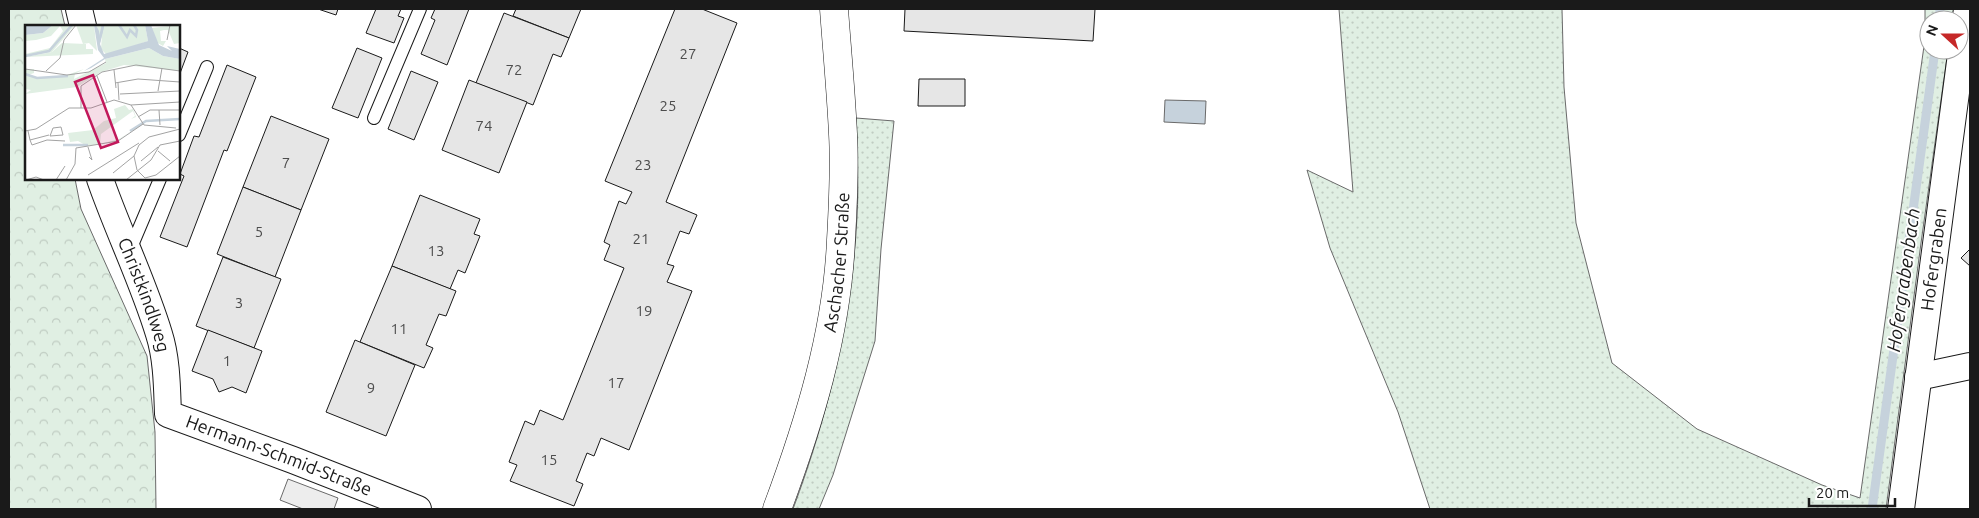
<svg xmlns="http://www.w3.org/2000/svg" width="1979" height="518" viewBox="0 0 1979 518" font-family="Ubuntu,sans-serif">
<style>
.grass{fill:url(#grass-dots);stroke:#6a6a6a}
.forest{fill:url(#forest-crowns);stroke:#6a6a6a}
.parking{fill:#ededed;stroke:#6a6a6a}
.water{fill:#c6d2dc;stroke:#6a6a6a}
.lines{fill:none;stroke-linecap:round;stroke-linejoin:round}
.stream{stroke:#c6d2dc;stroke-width:9}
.building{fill:#e6e6e6;stroke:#1a1a1a}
.lane-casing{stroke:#1a1a1a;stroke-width:14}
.street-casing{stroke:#1a1a1a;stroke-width:28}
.secondary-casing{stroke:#1a1a1a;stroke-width:29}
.lane{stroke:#fff;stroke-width:12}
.street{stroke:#fff;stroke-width:26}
.secondary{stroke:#fff;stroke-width:28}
.labels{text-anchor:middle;stroke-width:4;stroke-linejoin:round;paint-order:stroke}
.number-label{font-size:15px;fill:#4d4d4d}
.street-label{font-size:18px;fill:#1a1a1a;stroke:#fff}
.water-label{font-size:19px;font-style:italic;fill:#1a1a1a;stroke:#fff}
.inset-river{fill:none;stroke:#c6d2dc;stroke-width:2.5}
.inset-road{fill:none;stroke:#a3a3a3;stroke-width:1}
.view{fill:#c2185b;fill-opacity:0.15;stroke:#c2185b;stroke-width:2.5}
.inset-edge{fill:none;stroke:#1a1a1a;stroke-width:2.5}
</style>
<defs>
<pattern id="grass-dots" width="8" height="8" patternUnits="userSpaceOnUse" patternTransform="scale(1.25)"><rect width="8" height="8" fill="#e0efe3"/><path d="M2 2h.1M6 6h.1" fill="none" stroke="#c0ccc2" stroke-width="1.8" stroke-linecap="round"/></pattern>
<pattern id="forest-crowns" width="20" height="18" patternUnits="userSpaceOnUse" patternTransform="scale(1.25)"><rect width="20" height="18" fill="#e0efe3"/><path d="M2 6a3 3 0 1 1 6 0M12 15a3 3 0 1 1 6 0" fill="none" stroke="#c0ccc2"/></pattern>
</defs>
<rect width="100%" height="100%" fill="#fff"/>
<g class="grass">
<path d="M1339,9H1562L1564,87L1576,223L1612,363L1697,429L1822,485L1860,498L1925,39V9H1954L1953,20H1929V50H1948L1921,243L1886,509H1430L1398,412L1330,248L1307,170L1353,192Z"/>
<path d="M856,118L894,121L881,249L875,341L833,475L819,509H793C828,415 852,318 857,217C859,184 857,151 856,118Z"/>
</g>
<path class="forest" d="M9,9H61L65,26H26V179H75L81,209L147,356L155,432L156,509H9Z"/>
<path class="parking" d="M288,479L338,498L334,509H303L280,500Z"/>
<path class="water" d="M1165,100L1206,101L1205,124L1164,122Z"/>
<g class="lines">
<g class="stream">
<path d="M1939,20L1940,9"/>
<path d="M1872,509L1935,50"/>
</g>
</g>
<g class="building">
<path d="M318,9H338L336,15Z"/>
<path d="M376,9H401L398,16L404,18L394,43L366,33Z"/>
<path d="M435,9H469L447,65L421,54L435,20L431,18Z"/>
<path d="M516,9H581L569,38L513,16Z"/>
<path d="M675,9H702L737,23L666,202L697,215L689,234L680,231L667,264L674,266L667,282L692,291L629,450L601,438L594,456L587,453L576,481L583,484L574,506L510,481L517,465L509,462L525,421L534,425L540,410L563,420L624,268L604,260L610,245L604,242L619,201L626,204L632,192L605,181Z"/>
<path d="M905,9H1095L1093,41L904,31Z"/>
<path d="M504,13L569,38L561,57L553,54L533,105L476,83Z"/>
<path d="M179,48L188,52L179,76Z"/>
<path d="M357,48L382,58L358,118L332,108Z"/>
<path d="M227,65L256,77L227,151L224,150L187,247L160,237L184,176L180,174L194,136L199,137Z"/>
<path d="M411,71L438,82L414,140L388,129Z"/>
<path d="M919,79H965V106H918Z"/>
<path d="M469,80L527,102L499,173L442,150Z"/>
<path d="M271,116L329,139L301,210L243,187Z"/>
<path d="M243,187L301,210L275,277L217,254Z"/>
<path d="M420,195L480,219L474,234L480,236L465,273L458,270L450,289L392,266Z"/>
<path d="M1970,249V266L1961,258Z"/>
<path d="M223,257L281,279L254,348L196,326Z"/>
<path d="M392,266L456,291L446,316L439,314L426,345L433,348L424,368L360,342Z"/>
<path d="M208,330L262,351L246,393L232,387L219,392L213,379L192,371Z"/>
<path d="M355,340L415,365L386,436L326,412Z"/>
</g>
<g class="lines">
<g class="lane-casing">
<g id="lane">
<path d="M374,118L420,9"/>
<path d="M179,135L207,67"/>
<path d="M130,250L160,179"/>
</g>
</g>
<g class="street-casing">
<g id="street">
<path d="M79,9L83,26"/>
<path id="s1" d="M100,179C118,231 143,281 159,334C167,359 167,388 168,414L293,460L418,509"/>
<path d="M1918,377L1970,366"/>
<path id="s2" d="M1901,509L1967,9"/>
</g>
</g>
<g class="secondary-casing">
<g id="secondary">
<path id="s3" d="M777,509C809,423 837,333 841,240C843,205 845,169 843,134C841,92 837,50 834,9"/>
</g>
</g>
<use href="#lane" class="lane"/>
<use href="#street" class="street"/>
<use href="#secondary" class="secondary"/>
</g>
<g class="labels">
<g class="number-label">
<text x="688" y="59">27</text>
<text x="514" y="75">72</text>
<text x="668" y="111">25</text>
<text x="484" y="131">74</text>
<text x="286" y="168">7</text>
<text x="643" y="170">23</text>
<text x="259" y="237">5</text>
<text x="641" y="244">21</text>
<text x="436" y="256">13</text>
<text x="239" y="308">3</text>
<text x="644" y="316">19</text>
<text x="399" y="334">11</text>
<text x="227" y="366">1</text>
<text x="616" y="388">17</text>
<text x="371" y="393">9</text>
<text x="549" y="465">15</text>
</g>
<g class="street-label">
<text dy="6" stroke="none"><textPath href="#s2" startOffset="252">Hofergraben</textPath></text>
<text dy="6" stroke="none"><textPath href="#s3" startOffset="255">Aschacher Straße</textPath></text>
<text dy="6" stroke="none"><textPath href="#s1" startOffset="124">Christkindlweg</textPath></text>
<text dy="6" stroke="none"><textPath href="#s1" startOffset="365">Hermann-Schmid-Straße</textPath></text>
</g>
<g class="water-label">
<text transform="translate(1903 280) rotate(-82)" y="7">Hofergrabenbach</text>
</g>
</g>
<g transform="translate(25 25)">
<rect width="155" height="155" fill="#fff"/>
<path d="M37,18L61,19V24H68V29L0,32L27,27ZM100,80L104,85L108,84L111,92L106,94L110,91L108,86L76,109L75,119L94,114L108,105L92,116L51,123L62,121L53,116L45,117L43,108L68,105L79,96L91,93L89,84Z" fill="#e0efe3"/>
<path d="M28,0H50L27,27L1,31L0,34V29L25,23L38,6L35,1L26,11L11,15L0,16V10L18,8ZM51,0H69L72,26L64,18L58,19ZM71,0H77V9V0H120L123,16L82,30L76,24L77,10L75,13ZM124,23L138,31L155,34V46L99,40L76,47L52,62L0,69L6,65L0,64L1,44H9V48L3,50L13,53L42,50L59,44L50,49L49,54L81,38L80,34Z" fill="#e0efe3"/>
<path d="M155,0V18L149,19L143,5H139L135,6L136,16H141L138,21L131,17L126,3Z" fill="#e0efe3"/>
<path d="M0,0H28L18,8L0,10ZM69,0H71L74,6L75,13L77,0L79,2L75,19L79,29L123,16L120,0H126L134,20L147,26L142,21L155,24V34L138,31L124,23L80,34L66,43L59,46L79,33L73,25Z" fill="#c6d2dc"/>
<path class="inset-river" d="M94,0L102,12L105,5L111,11L112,5L109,0M74,17L78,0M0,31L24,26L47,0M0,49L12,53L43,51M105,106L121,96L155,94M38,120H63"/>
<path class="inset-road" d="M142,15L145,0M0,44L42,50L64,47L81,37M89,45L91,63M21,46L35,33L39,15L51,0M72,51L82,77M90,58L113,54L155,57M93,58L94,75M133,66L137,43M95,69L155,66M106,80L119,100L151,103M56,83V61L77,47L111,40L155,46M134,85L135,100M113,92L125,85H155M28,103L36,102L38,110L25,111ZM155,104L124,112L114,120L109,131L112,145L120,153L131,150L155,131M0,106L11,104L44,83H66L89,75L106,80L155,77M3,106L5,115L24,110M5,115L7,120L22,115L40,116M63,122L67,135L64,132M133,126L145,136M116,136L133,122M88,148L109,131M63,150L114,118M1,155L11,152L19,155M31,155L40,141M41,155L50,139L51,123L93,116L118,99M101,155L126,135L135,120L155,116"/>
<path class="view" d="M68,50L93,117L76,123L50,57Z"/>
<rect width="155" height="155" class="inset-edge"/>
</g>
<rect width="1979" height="518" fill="none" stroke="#1a1a1a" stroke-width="20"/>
<g transform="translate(1944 35) rotate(291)"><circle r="24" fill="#ffffff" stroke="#a3a3a3"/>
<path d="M0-4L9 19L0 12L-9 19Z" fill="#c62828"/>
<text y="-8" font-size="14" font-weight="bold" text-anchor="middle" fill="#1a1a1a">N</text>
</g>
<path d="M1809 498v8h86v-8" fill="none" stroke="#1a1a1a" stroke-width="2.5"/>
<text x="1816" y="498" font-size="15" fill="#1a1a1a" stroke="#ffffff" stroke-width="4" paint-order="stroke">20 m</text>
</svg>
